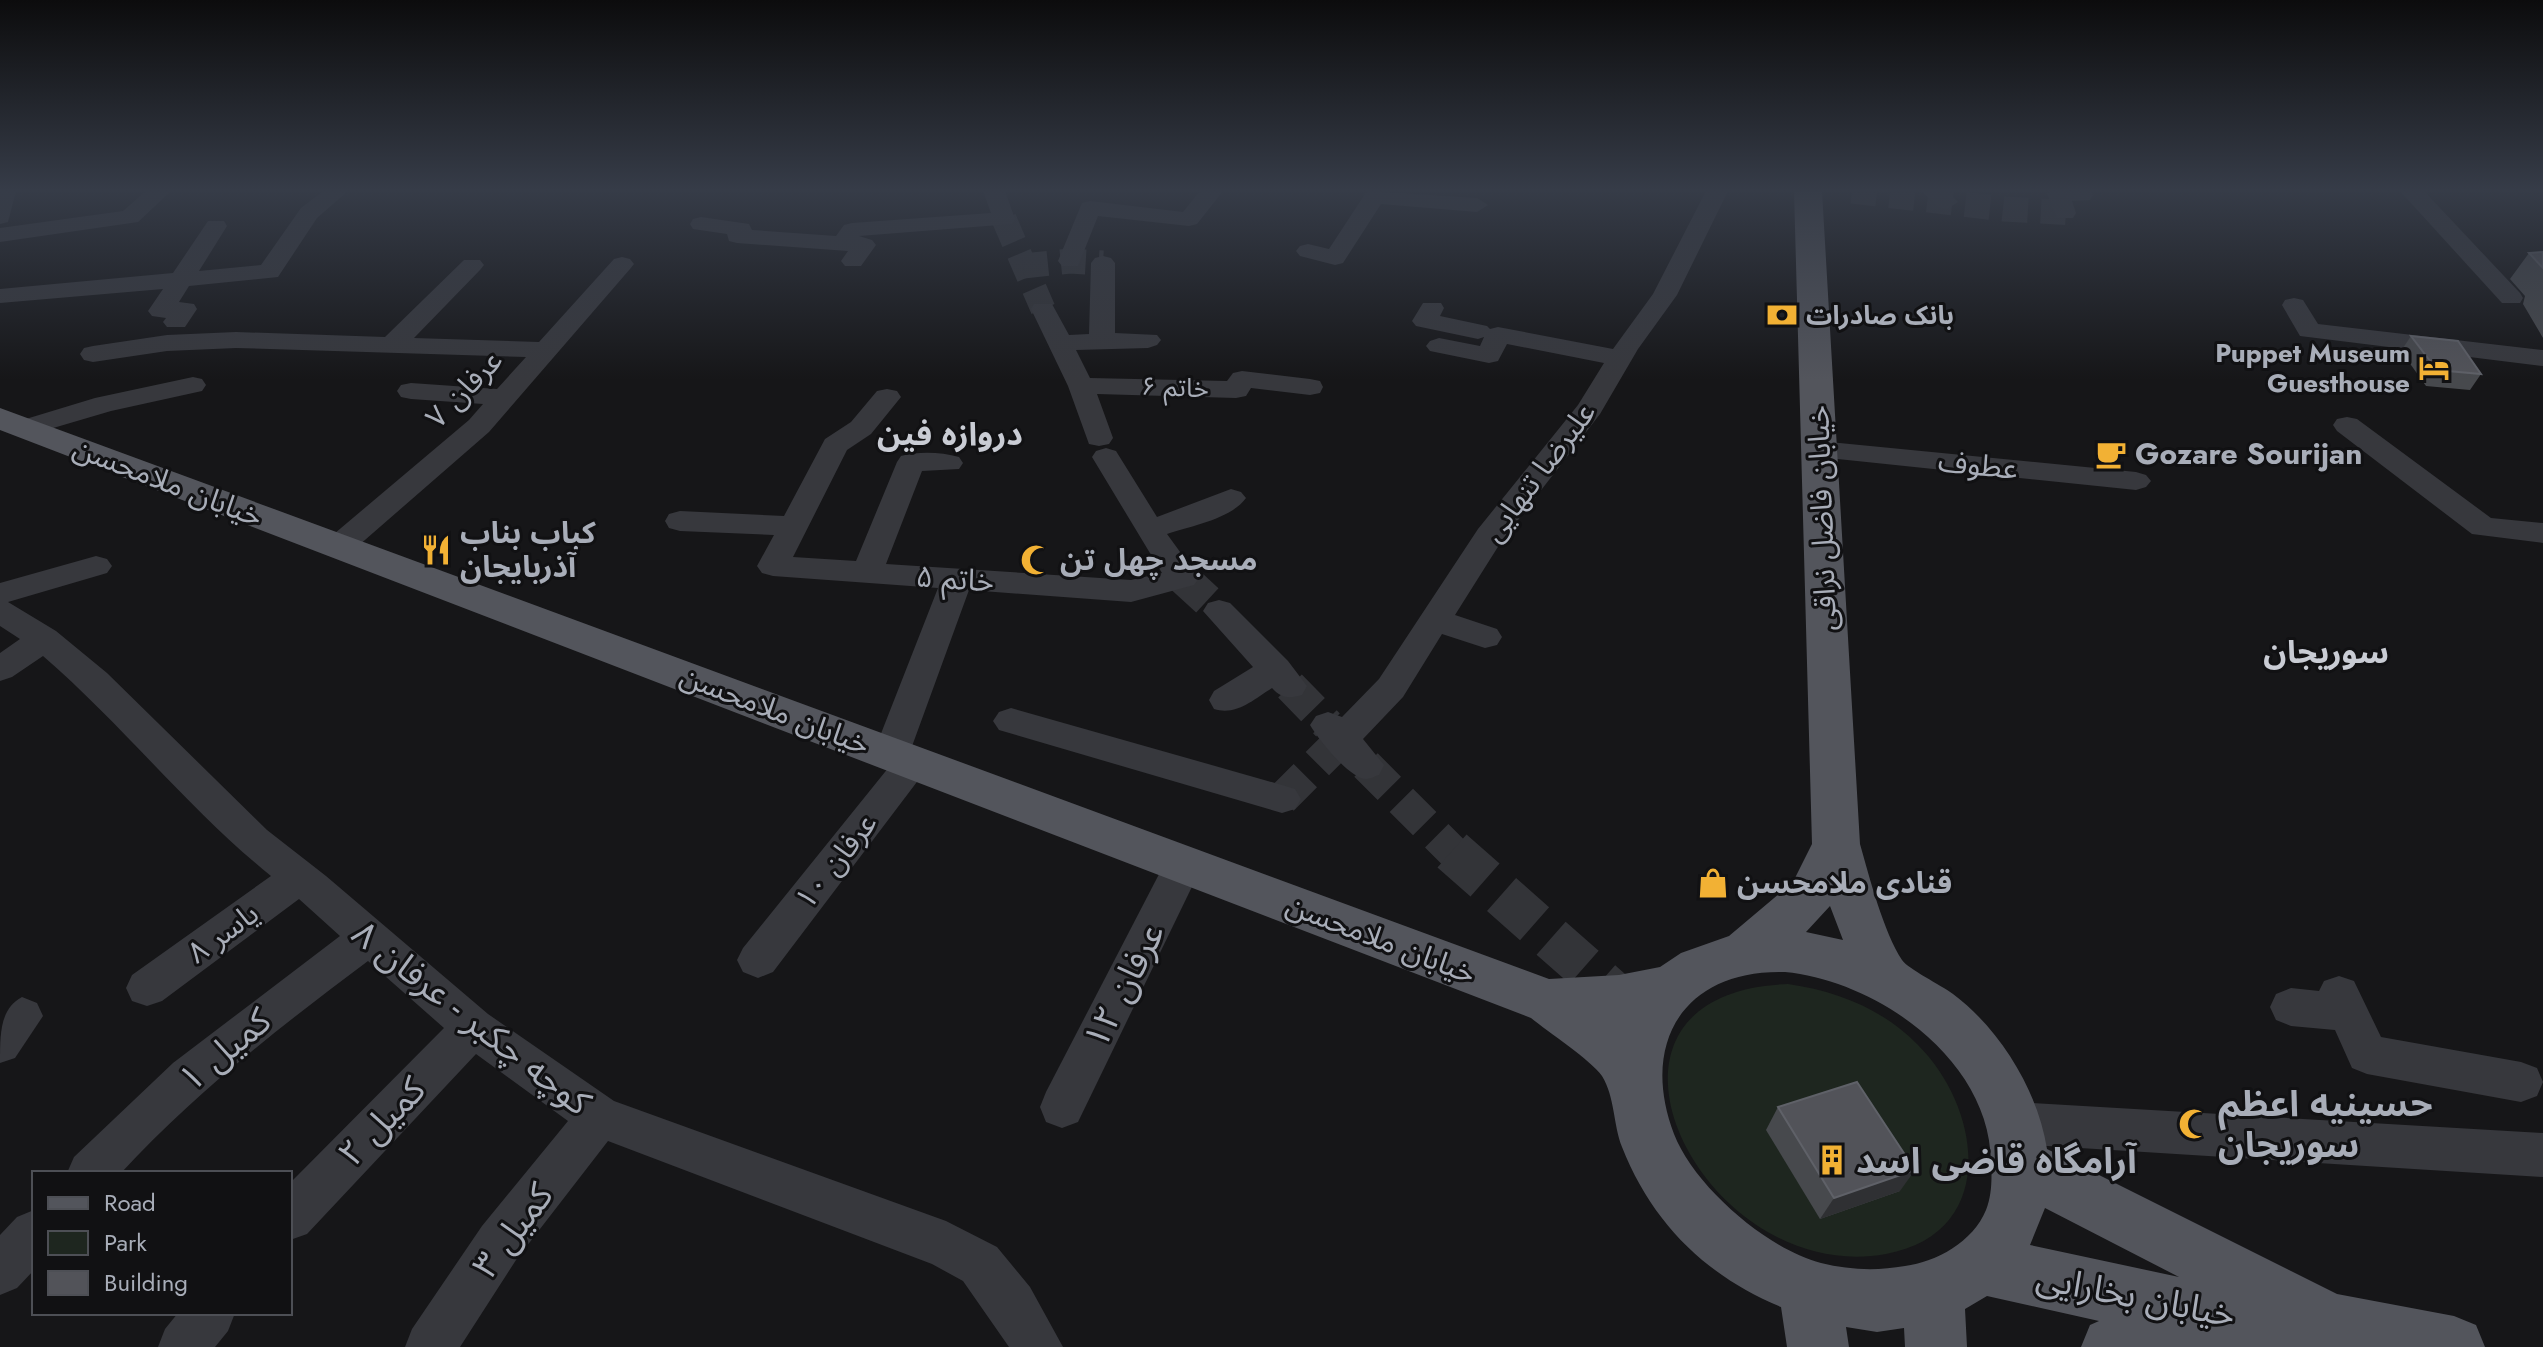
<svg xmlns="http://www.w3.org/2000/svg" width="2543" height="1347" viewBox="0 0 2543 1347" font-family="Jost,'Noto Sans Arabic',sans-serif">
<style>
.green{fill:#1e261f}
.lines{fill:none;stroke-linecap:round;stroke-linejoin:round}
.minor-tunnel-far2{stroke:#333438;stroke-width:25;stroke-dasharray:25 13;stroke-linecap:butt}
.minor-tunnel-far1{stroke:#333438;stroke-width:33;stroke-dasharray:33 17;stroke-linecap:butt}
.minor-tunnel{stroke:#333438;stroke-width:44;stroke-dasharray:44 22;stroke-linecap:butt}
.minor{fill:#37383d;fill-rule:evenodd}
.major{fill:#53555c;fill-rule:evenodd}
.wall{fill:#47494d}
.shaded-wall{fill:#2f3033}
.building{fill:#525359;stroke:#5f6168;stroke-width:2}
.labels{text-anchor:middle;stroke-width:6;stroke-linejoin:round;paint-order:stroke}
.far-poi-label{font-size:26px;font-weight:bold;fill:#a8adb8;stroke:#111113;text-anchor:start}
.far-street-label{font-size:26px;fill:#a8adb8;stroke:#111113}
.street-label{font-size:30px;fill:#a8adb8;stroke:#111113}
.poi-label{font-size:30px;font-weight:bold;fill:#a8adb8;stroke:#111113;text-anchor:start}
.neighbourhood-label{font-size:32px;font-weight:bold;fill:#c9ccd4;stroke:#111113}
.near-street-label{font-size:36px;fill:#a8adb8;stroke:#111113}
.near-poi-label{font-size:36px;font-weight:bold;fill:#a8adb8;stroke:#111113;text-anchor:start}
</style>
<rect width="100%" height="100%" fill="#161618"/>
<path class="green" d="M1788,984C1837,991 1883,1009 1918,1045C1982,1109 1999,1233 1886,1254C1701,1288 1555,992 1788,984Z"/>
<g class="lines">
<g class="minor-tunnel-far2">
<path d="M1852,191L2004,209L2075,213"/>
<path d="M1004,219L1043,309"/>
<path d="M1023,266L1070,261L1103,263"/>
</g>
<g class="minor-tunnel-far1">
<path d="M1183,578L1219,611"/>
<path d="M1290,686L1328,725"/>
<path d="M1366,765L1454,853"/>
<path d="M1282,799L1342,739"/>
</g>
<path class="minor-tunnel" d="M1452,851L1619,998"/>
<g class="minor">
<path d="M0,191H16L8,222L0,224Z"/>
<path d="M146,191H171L138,222L0,242V228L123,211Z"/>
<path d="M323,191H348L317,218L278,277L189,286L179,302L194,304L197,309L185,327H167L163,322L166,318L152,316L148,311L163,289L0,303V289L173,273L208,221H224L227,226L199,271L261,265L301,208Z"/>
<path d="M983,191H1005L1015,219L1012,224L859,236L872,240L876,245L861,266H845L841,261L848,251L737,243L729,241L727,234L693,229L690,224L693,219L701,217L749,224L752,230L836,236L844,225L852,223L991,213Z"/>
<path d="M1200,191H1223L1197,224L1189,226L1098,216L1078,266H1062L1058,261L1082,203L1090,201L1183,212Z"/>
<path d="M1367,191L1477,198L1488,205L1477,212L1381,204L1343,263L1335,265L1300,256L1296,251L1300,246L1308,244L1329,249Z"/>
<path d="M1706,191H1728L1677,295L1638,349L1600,414L1501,542L1455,615L1497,629L1502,637L1497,645L1485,648L1442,634L1403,697L1363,739L1384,765L1379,775C1375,776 1371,779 1366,779C1350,779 1318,739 1310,725L1316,716L1328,712L1342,717L1379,679L1478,529L1578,405L1604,363L1507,344L1498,361L1489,363L1430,351L1426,346L1430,341L1439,338L1480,346L1484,337L1478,339L1416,326L1412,321L1423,303H1441L1444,308L1440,316L1487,326L1490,329L1498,327L1613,349L1653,294Z"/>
<path d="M1921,191H1947L1958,202L1947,209L1939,207Z"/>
<path d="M2049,191H2091L2093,195L2090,200L2072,201L2076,213L2073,218H2057L2047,194Z"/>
<path d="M2400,191H2424L2520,293L2523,298L2520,303H2502Z"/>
<path d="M1103,256L1111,258L1115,263V333L1157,335L1161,340L1157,345L1148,348L1076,350L1090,378L1227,381L1233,373L1242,371L1310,379L1320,381L1323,387L1320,393L1310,395L1251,388L1246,396L1236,398L1097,394L1113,438L1109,444L1099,446L1089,444L1068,386L1031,309L1034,304H1052L1069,335L1089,334L1091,263L1095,258Z"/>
<path d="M622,257L630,259L634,264L630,269L489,432L350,553L339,556L328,553L324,546L328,539L469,420L483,404L411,399L401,397L397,391L401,385L411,383L497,389L526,357L236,348L167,351L93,362L84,360L80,354L84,348L93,346L167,335L236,332L385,337L464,260H480L484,265L480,270L414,338L539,342L614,259Z"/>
<path d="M2294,298L2303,300L2318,324L2543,350V366L2300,336L2282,305L2285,300Z"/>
<path d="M193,377L202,379L206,385L202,391L111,411L26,436L16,434L12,428L16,422L95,398Z"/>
<path d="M887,389L897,391L901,397L871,434L847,450L793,557L856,561L897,462L901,456C919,451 941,452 959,457L963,463L959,469L922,471L886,564L1131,580L1162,573L1092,457L1096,451L1106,448L1116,451L1157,517L1231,489L1241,492L1246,498C1231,519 1191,526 1167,534L1199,578L1194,585L1131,602L969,590L911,749L927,752L932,762L773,972L758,978L743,972L737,960L743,948L889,767L878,764L873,754L938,588L773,576L762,573L757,566L774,535L680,531L669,528L665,521L669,514L680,511L784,516L825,439L851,422L877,391Z"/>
<path d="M2347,417L2357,419L2491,518L2543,523V543L2472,534L2337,431L2333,425L2337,419Z"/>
<path d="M1819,441L2136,472L2146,475L2151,481L2146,487L2136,490L1809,456L1805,450L1809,444Z"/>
<path d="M96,556L107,559L112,566L107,573L8,602L56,631L107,673L267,830L326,876L488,1014L614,1101L946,1221L997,1247L1030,1287L1063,1347H1009L963,1281L932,1264L608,1141L516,1260L460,1347H405L412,1329L482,1226L568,1121L476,1054L307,1234L290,1240V1183L444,1028L368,961C281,1026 195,1093 121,1173H67L74,1157L173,1063L340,936L299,899L162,1001L147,1006L132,1001L126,988L132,975L271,876C189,810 123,725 43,656L12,677L0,681V653L20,639L0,626V583Z"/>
<path d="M1219,600L1230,603L1288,661L1307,686L1302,695C1289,699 1281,698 1272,688C1253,700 1236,716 1214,709L1209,700L1214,691L1253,667L1203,611L1208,603Z"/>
<path d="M1011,708L1282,785L1295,789L1301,799L1295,809L1282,813L999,730L993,721L999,712Z"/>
<path d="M1184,848L1198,853L1203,864L1078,1122L1062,1128L1046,1122L1040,1107L1046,1092L1170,853Z"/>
<path d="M2339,976L2354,981L2381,1037L2521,1062L2537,1068L2543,1082L2537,1096L2521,1102L2367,1074L2352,1068L2335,1030L2291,1026L2276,1020L2270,1007L2276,994L2291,988L2319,991L2324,981Z"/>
<path d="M22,997L37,1003L43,1016L15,1058L0,1063C0,1033 0,1009 22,997Z"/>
<path d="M2014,1102L2543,1133V1177L2014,1144L1998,1138L1991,1123L1998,1108Z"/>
<path d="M34,1210V1270L17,1288L0,1295V1235L17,1217Z"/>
<path d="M178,1313H235L228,1331L215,1347H158L165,1329Z"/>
</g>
<path class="major" d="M1794,191H1822L1860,844C1869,876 1884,933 1902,960C1908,969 1941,985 1953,994C2000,1029 2038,1091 2047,1149L2337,1294L2454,1316L2476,1325L2485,1347H2081L2090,1325L2099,1321L1987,1296L1965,1309L1967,1347H1905L1904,1328L1877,1332L1846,1327L1849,1347H1787L1781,1307C1706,1276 1652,1223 1622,1147C1613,1124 1615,1097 1602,1076C1591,1060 1548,1032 1531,1018L0,430V408L1549,979L1619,975L1660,967L1681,953L1729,936L1793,882L1812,844ZM1830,906L1843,940L1806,932ZM1785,972C1878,981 1990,1060 1991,1162C1992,1177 1992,1195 1986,1210C1973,1242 1936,1262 1905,1266C1877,1271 1849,1270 1821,1263C1767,1249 1694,1186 1674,1134C1639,1042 1685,969 1785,972ZM2045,1208L2179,1277L2030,1245Z"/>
</g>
<g class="wall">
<path d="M2543,252V338L2523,304L2525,296L2510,279L2529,253Z"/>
<path d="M2411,336L2481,374L2470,390L2426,386L2401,351Z"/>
<path d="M1778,1107L1900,1191L1820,1219L1766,1130Z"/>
</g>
<path class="shaded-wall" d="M1915,1170L1900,1191L1820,1219L1834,1198Z"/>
<g class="building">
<path d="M2543,252V268L2529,253Z"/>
<path d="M2411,336L2458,341L2481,374L2437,370Z"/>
<path d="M1857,1082L1915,1170L1834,1198L1778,1107Z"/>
</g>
<linearGradient id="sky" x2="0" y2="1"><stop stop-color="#0c0c0d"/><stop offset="0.5" stop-color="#363c48"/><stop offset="1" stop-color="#363c48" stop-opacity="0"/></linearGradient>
<rect width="2543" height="380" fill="url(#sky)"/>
<defs>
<g id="bank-bare" transform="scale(2.4)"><path d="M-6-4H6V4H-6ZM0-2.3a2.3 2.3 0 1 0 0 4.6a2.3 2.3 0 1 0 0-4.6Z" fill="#f2b134" stroke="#111113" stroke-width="2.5" paint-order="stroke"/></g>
<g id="hotel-bare" transform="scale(2.4)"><path d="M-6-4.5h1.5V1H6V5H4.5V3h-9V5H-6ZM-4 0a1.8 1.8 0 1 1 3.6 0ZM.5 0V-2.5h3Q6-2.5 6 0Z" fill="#f2b134" stroke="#111113" stroke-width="2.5" paint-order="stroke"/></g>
<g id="cafe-bare" transform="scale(2.4)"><path d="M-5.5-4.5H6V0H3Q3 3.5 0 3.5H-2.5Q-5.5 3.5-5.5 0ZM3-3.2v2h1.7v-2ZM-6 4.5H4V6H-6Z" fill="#f2b134" stroke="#111113" stroke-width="2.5" paint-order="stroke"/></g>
<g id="restaurant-bare" transform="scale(2.4)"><path d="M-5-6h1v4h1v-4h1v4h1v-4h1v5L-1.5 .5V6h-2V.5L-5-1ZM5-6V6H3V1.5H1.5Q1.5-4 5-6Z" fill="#f2b134" stroke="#111113" stroke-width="2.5" paint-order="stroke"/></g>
<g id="mosque-bare" transform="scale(2.4)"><path d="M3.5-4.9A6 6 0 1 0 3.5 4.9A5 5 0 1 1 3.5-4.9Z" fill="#f2b134" stroke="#111113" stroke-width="2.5" paint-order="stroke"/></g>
<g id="shop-bare" transform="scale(2.4)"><path d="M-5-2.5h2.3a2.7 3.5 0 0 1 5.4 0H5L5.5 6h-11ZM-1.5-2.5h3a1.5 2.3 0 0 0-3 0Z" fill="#f2b134" stroke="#111113" stroke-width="2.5" paint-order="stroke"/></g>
<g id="building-bare" transform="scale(2.4)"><path d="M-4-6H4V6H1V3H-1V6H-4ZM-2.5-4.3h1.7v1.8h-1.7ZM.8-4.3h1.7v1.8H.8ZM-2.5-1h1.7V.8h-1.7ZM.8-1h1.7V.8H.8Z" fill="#f2b134" stroke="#111113" stroke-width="2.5" paint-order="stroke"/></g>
</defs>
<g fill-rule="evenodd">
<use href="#bank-bare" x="1782" y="315"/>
<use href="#hotel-bare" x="2434" y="368"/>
<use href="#cafe-bare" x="2111" y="454"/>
<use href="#restaurant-bare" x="436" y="550"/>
<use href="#mosque-bare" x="1036" y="560"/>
<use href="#shop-bare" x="1713" y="883"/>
<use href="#mosque-bare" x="2194" y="1124"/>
<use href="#building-bare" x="1832" y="1160"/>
</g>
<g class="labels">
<g class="far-poi-label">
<text x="1806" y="324">بانک صادرات</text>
<text x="2410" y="362" text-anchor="end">Puppet Museum<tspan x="2410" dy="30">Guesthouse</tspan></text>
</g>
<g class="far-street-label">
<text transform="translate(1175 387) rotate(2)" y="9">خاتم ۶</text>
</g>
<g class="street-label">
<text transform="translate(464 389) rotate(-46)" y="10">عرفان ۷</text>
<text transform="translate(1978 465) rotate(6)" y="10">عطوف</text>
<text transform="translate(1539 472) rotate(-53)" y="10">علیرضا تنهایی</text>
<text transform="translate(168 482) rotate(21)" y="10">خیابان ملامحسن</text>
<text transform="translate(1822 518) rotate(-92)" y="10">خیابان فاضل نراقی</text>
<text transform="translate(955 579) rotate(4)" y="10">خاتم ۵</text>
<text transform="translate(775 710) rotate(21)" y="10">خیابان ملامحسن</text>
<text transform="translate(836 861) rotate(-52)" y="10">عرفان ۱۰</text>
<text transform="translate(223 933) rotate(-36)" y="10">یاسر ۸</text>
<text transform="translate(1381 939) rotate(21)" y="10">خیابان ملامحسن</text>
</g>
<g class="poi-label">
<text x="2135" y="464">Gozare Sourijan</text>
<text x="460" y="543">کباب بناب<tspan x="460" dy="34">آذربایجان</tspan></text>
<text x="1060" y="570">مسجد چهل تن</text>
<text x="1737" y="893">قنادی ملامحسن</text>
</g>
<g class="neighbourhood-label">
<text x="950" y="445">دروازه فین</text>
<text x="2326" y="663">سوریجان</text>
</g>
<g class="near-street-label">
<text transform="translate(1123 985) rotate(-63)" y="13">عرفان ۱۲</text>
<text transform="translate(472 1017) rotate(38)" y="13">کوچه چکبر - عرفان ۸</text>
<text transform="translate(224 1049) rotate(-40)" y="13">کمیل ۱</text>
<text transform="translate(381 1121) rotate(-46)" y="13">کمیل ۲</text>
<text transform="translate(512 1230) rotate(-53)" y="13">کمیل ۳</text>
<text transform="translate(2136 1295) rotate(11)" y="13">خیابان بخارایی</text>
</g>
<g class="near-poi-label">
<text x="2218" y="1116">حسینیه اعظم<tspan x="2218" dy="41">سوریجان</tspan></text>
<text x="1856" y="1173">آرامگاه قاضی اسد</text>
</g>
</g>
<rect x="32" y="1171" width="260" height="144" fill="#111113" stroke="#4d4f55" stroke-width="2"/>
<rect x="48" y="1197" width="40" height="12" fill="#53555c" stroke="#4d4f55" stroke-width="2"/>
<text x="104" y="1211" font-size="24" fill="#a8adb8">Road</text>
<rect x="48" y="1231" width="40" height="24" fill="#1e261f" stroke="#4d4f55" stroke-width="2"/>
<text x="104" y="1251" font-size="24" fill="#a8adb8">Park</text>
<rect x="48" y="1271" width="40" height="24" fill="#525359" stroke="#4d4f55" stroke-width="2"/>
<text x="104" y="1291" font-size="24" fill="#a8adb8">Building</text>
</svg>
